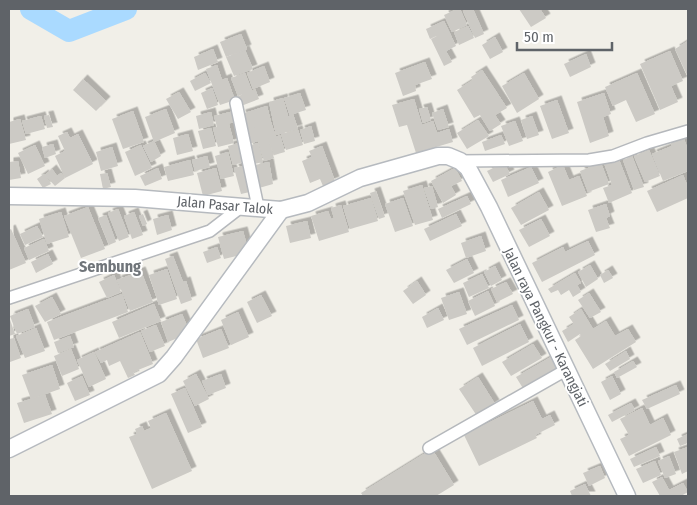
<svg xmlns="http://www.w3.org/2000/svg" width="697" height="505" viewBox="0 0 697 505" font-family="'Fira Sans Condensed',sans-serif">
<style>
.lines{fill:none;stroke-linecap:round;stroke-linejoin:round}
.river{stroke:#aadaff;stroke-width:22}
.building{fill:#cccac5;filter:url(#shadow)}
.minor-casing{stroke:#b5b8bc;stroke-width:14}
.secondary-casing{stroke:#b6babf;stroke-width:19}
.minor{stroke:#fff;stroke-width:11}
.secondary{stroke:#fff;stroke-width:16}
.labels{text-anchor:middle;stroke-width:4;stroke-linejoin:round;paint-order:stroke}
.street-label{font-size:14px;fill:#5f6368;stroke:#fff}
.quarter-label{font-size:16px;font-weight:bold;fill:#70757a;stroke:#fff}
</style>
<defs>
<filter id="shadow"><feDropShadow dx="4.5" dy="-4.5" stdDeviation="0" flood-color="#0004"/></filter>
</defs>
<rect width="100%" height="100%" fill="#f1efe8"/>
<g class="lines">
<path class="river" d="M31,9L69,31L126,9"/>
</g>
<g class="building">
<path d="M457,9H460L467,25L452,32L444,15Z"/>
<path d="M468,9H473L484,34L475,38L463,11Z"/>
<path d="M519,9H540L546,18L531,27Z"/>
<path d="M444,21L456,46L446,51L452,62L444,66L431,39L447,31L430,39L426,29Z"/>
<path d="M468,26L474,38L459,45L454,32Z"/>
<path d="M241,34L247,49L226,57L220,42Z"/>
<path d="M495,37L503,52L490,59L482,45Z"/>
<path d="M688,41V77L675,49Z"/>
<path d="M213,49L218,62L198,70L194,57Z"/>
<path d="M245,50L253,69L234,76L226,57Z"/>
<path d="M670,51L683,81L671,86L678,102L660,110L640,64Z"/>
<path d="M586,54L591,67L570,77L564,64Z"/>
<path d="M425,62L432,79L415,85L416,91L403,96L395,73Z"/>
<path d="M217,65L222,80L227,78L235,100L220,105L206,69Z"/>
<path d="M264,66L270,82L253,89L247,73Z"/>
<path d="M482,70L507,108L495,115L501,124L490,131L480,115L474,118L457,90L473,80L471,77Z"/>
<path d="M205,73L211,83L195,91L190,81Z"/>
<path d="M245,73L252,91L255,89L259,99L241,106L237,97L243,94L238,96L231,78Z"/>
<path d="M524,73L539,99L517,113L502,86Z"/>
<path d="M637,73L655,114L636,122L626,100L613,106L605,87Z"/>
<path d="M83,79L106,101L96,111L73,90Z"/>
<path d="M212,88L218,105L207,109L201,93Z"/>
<path d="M179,92L191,112L178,119L166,99Z"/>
<path d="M300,93L306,110L293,114L298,129L276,135L269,102L283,98L288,116L284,118L290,116L284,98Z"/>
<path d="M604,93L611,114L603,117L609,136L590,143L577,102Z"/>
<path d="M414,99L422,125L433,121L437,133L449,129L453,142L416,153L407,125L399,127L392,105Z"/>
<path d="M557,100L569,133L552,139L540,106Z"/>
<path d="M267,106L271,122L251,128L271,122L276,137L280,135L285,152L274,155L268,138L274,158L264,161L258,141L249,144L241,114Z"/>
<path d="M427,107L431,120L423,123L419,109Z"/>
<path d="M166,109L175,133L154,142L145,117Z"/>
<path d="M443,109L449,127L438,130L432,113Z"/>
<path d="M133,111L144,142L123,149L112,119Z"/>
<path d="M234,111L237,121L224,125L229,124L234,143L218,147L213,128L217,127L214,116Z"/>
<path d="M211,112L214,125L199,129L196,116Z"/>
<path d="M49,115L53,127L47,128L44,116Z"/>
<path d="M41,116L45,129L26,134L22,121Z"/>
<path d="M532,116L539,135L527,139L521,120Z"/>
<path d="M20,119L26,140L9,144V122Z"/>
<path d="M478,120L489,136L467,149L457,133Z"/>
<path d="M515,121L523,141L509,146L501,126Z"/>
<path d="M311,126L315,141L304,144L300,130Z"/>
<path d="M211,128L216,146L203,149L198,131Z"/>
<path d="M298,130L303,145L286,150L281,134Z"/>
<path d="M67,132L70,138L78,134L93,164L65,178L55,156L65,151L58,136Z"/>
<path d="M188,134L193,151L177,155L173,138Z"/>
<path d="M501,135L505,144L485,151L482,142Z"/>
<path d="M683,136L688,150V171L663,181L652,154L672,146L670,141Z"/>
<path d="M154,141L161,156L151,162L143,146Z"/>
<path d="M239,143L244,162L233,165L228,146Z"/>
<path d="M258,143L263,162L254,164L248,146Z"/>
<path d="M53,144L56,154L45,158L42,147Z"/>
<path d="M35,145L45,166L28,174L18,153Z"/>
<path d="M141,145L152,168L135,176L125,152Z"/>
<path d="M322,146L335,181L323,186L320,179L310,183L302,161L312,157L309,151Z"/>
<path d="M112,147L118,166L101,171L96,152Z"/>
<path d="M649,150L660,176L645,182L634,156Z"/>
<path d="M228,152L234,176L221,179L215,156Z"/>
<path d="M207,156L210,167L195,171L192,160Z"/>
<path d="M632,156L644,187L634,190L623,160Z"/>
<path d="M618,157L632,193L609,203L603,188L612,185L604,163Z"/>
<path d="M190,160L194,175L168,181L164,167Z"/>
<path d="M18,161L21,178L9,180V162Z"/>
<path d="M269,162L273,184L259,188L255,165Z"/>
<path d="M504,163L510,174L493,182L487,171Z"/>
<path d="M601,163L609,184L588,192L580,171Z"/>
<path d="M247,165L254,191L241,194L234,168Z"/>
<path d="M563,165L569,180L579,176L587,196L562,206L548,172Z"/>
<path d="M531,167L539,183L508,197L501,180Z"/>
<path d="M158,168L162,179L145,186L140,176Z"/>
<path d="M216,168L222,191L203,196L197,173Z"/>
<path d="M455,168L462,181L451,186L456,195L443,203L431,181Z"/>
<path d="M52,169L57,176L61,173L65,178L55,186L45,175Z"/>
<path d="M107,173L111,187L103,189L100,174Z"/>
<path d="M44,174L51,184L43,188L37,179Z"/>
<path d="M683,175L688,187V198L657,212L647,191Z"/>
<path d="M422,185L433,220L415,225L403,191Z"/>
<path d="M432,186L438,207L431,209L424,188Z"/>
<path d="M376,191L385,217L379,219L370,193Z"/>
<path d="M539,192L549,210L521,225L511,208Z"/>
<path d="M467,196L471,204L442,218L438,209Z"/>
<path d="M371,198L378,221L350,229L343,206Z"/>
<path d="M403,198L413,226L395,232L385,204Z"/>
<path d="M606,204L610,216L606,218L610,228L596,232L588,210Z"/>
<path d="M341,205L349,232L319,241L311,216L328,211L331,219L334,218L331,208Z"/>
<path d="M88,207L105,249L81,258L64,216Z"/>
<path d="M118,209L129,237L119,241L108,213Z"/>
<path d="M61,212L69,237L47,244L39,219Z"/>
<path d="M134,212L143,235L132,239L124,216Z"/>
<path d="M143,214L147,224L143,226L139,216Z"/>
<path d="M456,214L462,226L430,241L424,229Z"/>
<path d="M106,215L116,242L109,245L98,218Z"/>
<path d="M168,215L172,230L157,235L153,219Z"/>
<path d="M541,219L550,236L529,247L519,230Z"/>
<path d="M307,221L311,238L290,243L286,226Z"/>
<path d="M37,226L43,237L25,245L20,234Z"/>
<path d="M11,229L26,263L9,270V230Z"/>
<path d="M243,231L249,253L224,259L218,237Z"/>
<path d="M481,236L486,251L466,258L461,243Z"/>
<path d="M44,239L49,251L29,260L24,248Z"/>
<path d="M588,241L595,255L542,282L532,263L563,247L565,252Z"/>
<path d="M217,247L221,258L207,263L203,252Z"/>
<path d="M48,254L53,264L36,273L31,262Z"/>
<path d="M173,256L183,282L186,281L192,300L181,304L165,259Z"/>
<path d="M467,259L474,273L454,283L446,270Z"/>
<path d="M590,265L598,279L586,287L578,272Z"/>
<path d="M495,266L502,280L491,286L484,272Z"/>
<path d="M167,269L177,299L159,305L149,275Z"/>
<path d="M608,270L613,278L604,283L600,275Z"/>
<path d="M141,271L153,302L130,311L117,280Z"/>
<path d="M575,273L581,283L577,285L581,292L573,297L569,290L561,295L558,290L551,293L548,289Z"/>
<path d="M482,274L489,288L469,297L463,283Z"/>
<path d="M114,275L121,292L107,298L99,282Z"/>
<path d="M417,281L426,295L413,304L403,291Z"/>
<path d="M506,282L513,294L497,302L491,289Z"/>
<path d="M488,291L495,306L475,316L468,301Z"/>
<path d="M459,292L467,314L449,320L441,298Z"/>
<path d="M589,293L601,312L590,318L578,300Z"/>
<path d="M122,294L128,312L54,340L47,322Z"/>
<path d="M261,295L272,316L257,323L247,302Z"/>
<path d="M52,297L61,314L45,322L35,306Z"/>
<path d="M154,304L161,321L119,338L112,322Z"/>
<path d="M512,305L519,320L467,345L459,329Z"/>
<path d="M438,308L444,320L427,328L422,317Z"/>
<path d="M28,309L35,327L17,334L10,316Z"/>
<path d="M581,309L593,329L606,321L615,336L628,329L636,342L593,369L575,340L581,336L580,334L568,342L562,331L574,324L569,317Z"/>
<path d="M238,312L249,337L231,345L221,320Z"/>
<path d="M182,314L190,333L168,342L161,322Z"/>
<path d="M9,317L15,334L9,336Z"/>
<path d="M520,324L529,342L482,366L473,348Z"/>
<path d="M156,325L165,346L150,352L141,331Z"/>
<path d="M36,328L45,351L25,358L16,336Z"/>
<path d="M221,329L229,348L203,358L196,339Z"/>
<path d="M140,332L153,364L133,372L135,375L128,378L120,361L109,366L107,360L101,363L95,352Z"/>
<path d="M70,336L74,347L58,353L54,342Z"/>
<path d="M14,338L21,358L10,362L9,339Z"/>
<path d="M533,344L542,358L511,376L502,362Z"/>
<path d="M71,349L79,369L62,376L54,356Z"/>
<path d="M626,351L630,359L610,371L605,364Z"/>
<path d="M94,352L106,379L89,387L77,360Z"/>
<path d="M551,357L559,370L524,390L516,377Z"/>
<path d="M633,361L637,367L617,378L614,372Z"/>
<path d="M52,365L60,389L31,399L22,375Z"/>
<path d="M196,374L209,399L195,406L183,381Z"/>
<path d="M221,374L226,388L208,395L202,381Z"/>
<path d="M82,376L90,395L75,401L67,383Z"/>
<path d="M612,376L621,394L610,400L601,382Z"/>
<path d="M478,377L495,404L477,416L459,389Z"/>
<path d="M676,385L680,394L647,409L642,400Z"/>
<path d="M185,388L202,427L188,433L171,394Z"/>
<path d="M45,395L52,414L24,423L17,403Z"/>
<path d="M533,401L542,419L550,415L555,425L535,435L537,438L479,466L464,435Z"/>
<path d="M631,403L635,410L612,422L608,415Z"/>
<path d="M642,408L650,425L663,418L671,435L629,456L620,439L629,435L620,419Z"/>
<path d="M166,413L192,471L152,489L129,437L137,434L135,429L142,426L144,431L151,428L148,421Z"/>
<path d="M688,434V443L680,446L677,439Z"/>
<path d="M656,447L660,456L634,467L630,459Z"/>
<path d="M688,447V471L682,474L674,452Z"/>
<path d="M432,449L454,485L436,496H363L361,493Z"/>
<path d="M669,456L676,474L665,478L658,461Z"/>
<path d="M655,461L661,475L643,483L636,469Z"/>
<path d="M600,466L605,478L589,486L583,473Z"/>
<path d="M662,477L669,490L683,483L688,492L681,496H660L652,482Z"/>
<path d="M585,484L591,496H572L570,491Z"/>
</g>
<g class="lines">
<g class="minor-casing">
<g id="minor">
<path d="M236,103L258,207"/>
<path d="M460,161L589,160L613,156L647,143L688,131"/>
<path d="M9,298L210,231L241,207"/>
<path d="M429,448L566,370"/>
</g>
</g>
<g class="secondary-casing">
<g id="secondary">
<path d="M9,196L135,198L281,210L308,203L360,178L438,156H448L460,161L468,168L489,207L627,496"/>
<path d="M9,449L159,374L174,357L281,210"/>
</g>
</g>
<use href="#minor" class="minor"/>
<use href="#secondary" class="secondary"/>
</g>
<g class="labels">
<g class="street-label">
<text transform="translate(225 205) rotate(5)" y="5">Jalan Pasar Talok</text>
<text transform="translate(546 327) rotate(64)" y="5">Jalan raya Pangkur - Karangjati</text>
</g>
<g class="quarter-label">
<text x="110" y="272">Sembung</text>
</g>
</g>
<rect width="697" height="505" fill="none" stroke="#5f6368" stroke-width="20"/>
<path d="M517 42v8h95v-8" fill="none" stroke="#5f6368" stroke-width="2.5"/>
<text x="524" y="42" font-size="15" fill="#5f6368" stroke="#ffffff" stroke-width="4" paint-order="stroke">50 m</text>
</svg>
